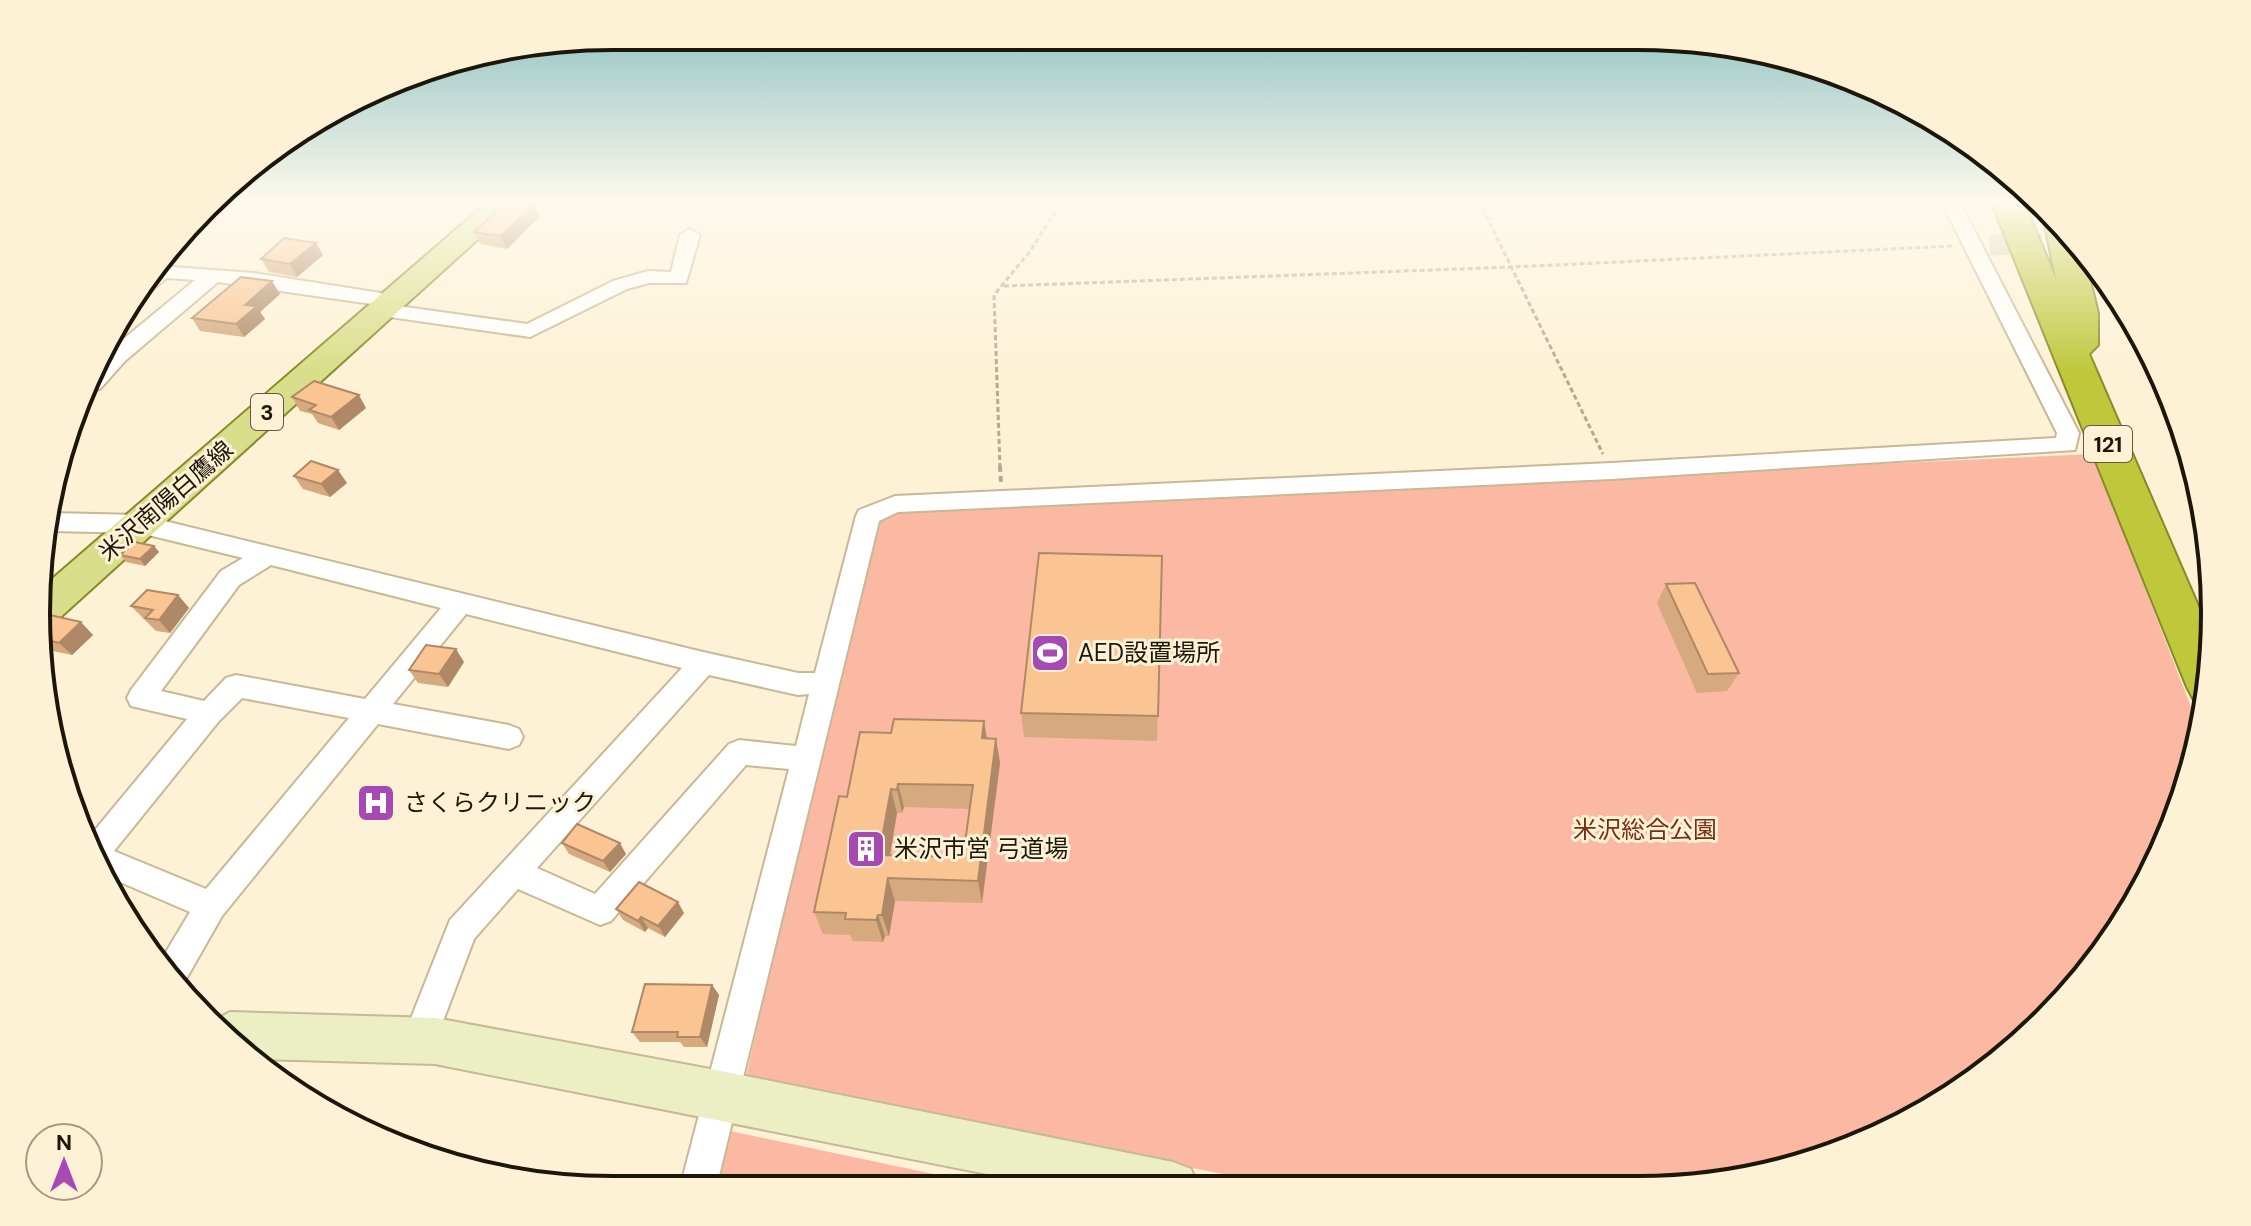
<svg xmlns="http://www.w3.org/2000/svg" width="2251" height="1226" viewBox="0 0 2251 1226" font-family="'DM Sans','Noto Sans JP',sans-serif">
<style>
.green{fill:#fbb8a3}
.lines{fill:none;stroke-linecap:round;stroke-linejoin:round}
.street-tunnel{stroke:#dbd1b7;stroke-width:21;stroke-dasharray:21 10;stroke-linecap:butt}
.street-casing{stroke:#c7b896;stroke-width:4}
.secondary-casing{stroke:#c7b896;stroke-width:4}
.primary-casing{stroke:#868a29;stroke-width:4}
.highway-casing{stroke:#868a29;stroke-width:4}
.path-far1{stroke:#b3aa92;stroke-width:3;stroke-dasharray:5 3;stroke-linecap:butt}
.path{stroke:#b3aa92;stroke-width:4;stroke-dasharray:6 4;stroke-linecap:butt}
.street{fill:#fff;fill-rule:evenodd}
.secondary{fill:#eceec4;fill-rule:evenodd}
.primary{fill:#d8de89;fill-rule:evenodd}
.highway{fill:#bec83a;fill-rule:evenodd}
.wall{fill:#d7a97e;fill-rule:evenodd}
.shaded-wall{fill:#af8967}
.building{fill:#fac493;stroke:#af8967;stroke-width:2;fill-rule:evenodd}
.labels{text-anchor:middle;stroke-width:6;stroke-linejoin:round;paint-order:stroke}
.shield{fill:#fdf2d5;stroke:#605947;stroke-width:2}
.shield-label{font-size:22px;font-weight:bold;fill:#1d170a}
.street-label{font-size:24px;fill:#1d170a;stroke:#fdf2d5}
.poi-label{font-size:24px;fill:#1d170a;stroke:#fdf2d5;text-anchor:start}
.park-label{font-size:24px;fill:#7a2e14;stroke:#fdf2d5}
.rim{fill:none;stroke:#1d170a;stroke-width:4}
</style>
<rect width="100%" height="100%" fill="#fdf2d5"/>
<g class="green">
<path d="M2093,454L2200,730L2185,798L2138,901L2071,994L1959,1092L1858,1146L1713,1185L1285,1186L745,1081L873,519L895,509Z"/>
<path d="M730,1131L995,1187L716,1188Z"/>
</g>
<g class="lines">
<path class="street-tunnel" d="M1990,245L2078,243"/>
<g class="street-casing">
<g id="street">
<path d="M1941,201H1959L2079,433L2075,450L1611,479L898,512L879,521L716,1188H680L789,769L746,765L611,921L600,925L518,889L474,939L431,1053L419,1058L407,1053L402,1041L450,920L682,668L466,614L393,704L509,725L519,729L523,737L519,745L509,749L378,724L222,916L181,988L177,989L160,962L190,912L106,876L85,842L187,719L131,706L127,698L131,690L221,571L243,558L140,533L50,531L51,513L140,515L703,652L798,673H815L856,516L859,510L895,496L1611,463L2056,438L2057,433ZM271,565L441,608L365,699L236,675L226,678L204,701L161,691L239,585ZM709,675L798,695L809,694L796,746L739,740L729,744L595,894L537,868ZM242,698L349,718L206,889L114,851L219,721Z"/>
<path d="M690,229L700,235L686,283H649L627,289L530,337L383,316L373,310L379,305L218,282L125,361L100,389L89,390L109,351L195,280L167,278L138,301L129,302L133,293L159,266L254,273L393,295L403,301L398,306L527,324L613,281L648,271L671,272L680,235Z"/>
</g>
</g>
<g class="secondary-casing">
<path id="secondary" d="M230,1012L435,1018L721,1071L1173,1162L1191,1169L1198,1187H1052L435,1064L259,1059L213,1021Z"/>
</g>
<g class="primary-casing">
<path id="primary" d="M489,201H520L55,622L40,626L44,586Z"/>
</g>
<g class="highway-casing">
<path id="highway" d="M1991,201H2023L2056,279L2045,225L2050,218L2054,217L2082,248L2098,313V345L2089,354L2212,638L2210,688L2206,704L2194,700L2187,687Z"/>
</g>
<g class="path-far1">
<path d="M1479,201L1603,454"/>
<path d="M1004,286L1512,267L1953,246"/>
<path d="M1000,468L994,295L1031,250L1062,201"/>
</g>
<path class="path" d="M1000,466L1001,482"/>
<use href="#street" class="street"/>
<use href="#secondary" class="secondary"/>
<use href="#primary" class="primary"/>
<use href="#highway" class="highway"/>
</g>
<g class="wall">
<path d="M539,217L507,249L480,244L474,232Z"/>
<path d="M323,255L297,277L269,272L261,259Z"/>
<path d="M280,294L260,312L265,319L244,337L200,331L192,318Z"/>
<path d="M292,397L366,408L339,430L318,423L312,414L300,411Z"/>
<path d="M294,476L347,483L330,497L303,489Z"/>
<path d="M154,546L159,552L145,566L126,562L120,555Z"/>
<path d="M1162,556L1157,741L1024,737L1021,713Z"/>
<path d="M1666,584L1739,673L1727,691L1697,693L1657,603Z"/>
<path d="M178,595L189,608L170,633L156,631L131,606Z"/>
<path d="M41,613L93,635L72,655L38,648Z"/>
<path d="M464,662L448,687L418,683L409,670Z"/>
<path d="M987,739H996L1000,763L982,903L895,901L889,936H885L883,942L853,941L850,935L823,934L814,912L847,797ZM904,807L970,809L963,857L890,856L897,813H902Z"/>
<path d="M562,843L626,854L610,872L569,854Z"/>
<path d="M616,909L684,913L665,937L648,928L645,932L623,920Z"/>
<path d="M712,985L719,995L707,1047H684L680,1042H640L632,1032Z"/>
</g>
<g class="shaded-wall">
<path d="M534,204L539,217L507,249L501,236Z"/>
<path d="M316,243L323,255L297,277L290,264Z"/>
<path d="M272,281L280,294L260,312L265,319L244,337L236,324L245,305Z"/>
<path d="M359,395L366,408L339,430L331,417Z"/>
<path d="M338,470L347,483L330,497L321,484Z"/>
<path d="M154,546L159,552L145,566L140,559Z"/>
<path d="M178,595L189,608L170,633L159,620Z"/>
<path d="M81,622L93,635L72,655L59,643Z"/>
<path d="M456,649L464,662L448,687L439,674Z"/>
<path d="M984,721L988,745L982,738Z"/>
<path d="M996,739L1000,763L982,903L978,881Z"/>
<path d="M898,784L904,807L902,813L897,790Z"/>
<path d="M891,789L897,813L886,878L879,855Z"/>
<path d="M620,843L626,854L610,872L603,861Z"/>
<path d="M888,878L895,901L889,936L882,915Z"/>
<path d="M678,902L684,913L665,937L658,926Z"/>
<path d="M878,915L885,936L883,942L876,920Z"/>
<path d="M641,917L648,928L645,932L638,921Z"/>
<path d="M712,985L719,995L707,1047L700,1037Z"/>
</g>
<g class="building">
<path d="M508,201L534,204L501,236L474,232Z"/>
<path d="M284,238L316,243L290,264L261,259Z"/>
<path d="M241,277L272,281L245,305L257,306L236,324L192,318Z"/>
<path d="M314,381L359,395L331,417L309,410L316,405L292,397Z"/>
<path d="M311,461L338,470L321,484L294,476Z"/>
<path d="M135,542L154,546L140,559L120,555Z"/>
<path d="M1039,553L1162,556L1158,716L1021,713Z"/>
<path d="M1695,583L1739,673L1708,674L1666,584Z"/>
<path d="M147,590L178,595L159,620L145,618L153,610L131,606Z"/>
<path d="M41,613L81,622L59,643L39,638Z"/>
<path d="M426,645L456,649L439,674L409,670Z"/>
<path d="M894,719L984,721L982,738L996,739L978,881L888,878L882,915H878L876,920L845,919L846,913L814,912L839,796L847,797L860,732L891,733ZM898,784L973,785L963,857L879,855L891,789L897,790Z"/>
<path d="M577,824L620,843L603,861L562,843Z"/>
<path d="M639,882L678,902L658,926L641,917L638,921L616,909Z"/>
<path d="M645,984L712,985L700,1037H677L678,1032H632Z"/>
</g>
<linearGradient id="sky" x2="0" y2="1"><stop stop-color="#88bec1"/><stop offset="0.54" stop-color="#fef9ec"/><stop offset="1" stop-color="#fef9ec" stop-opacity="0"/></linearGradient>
<rect width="2251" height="373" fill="url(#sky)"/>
<defs>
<g id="stadium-square" transform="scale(2)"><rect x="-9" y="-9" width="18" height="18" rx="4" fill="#a749b3" stroke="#fdf2d5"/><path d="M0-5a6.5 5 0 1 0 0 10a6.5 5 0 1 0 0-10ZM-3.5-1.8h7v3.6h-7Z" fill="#fff"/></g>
<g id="hospital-square" transform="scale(2)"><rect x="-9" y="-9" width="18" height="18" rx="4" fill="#a749b3" stroke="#fdf2d5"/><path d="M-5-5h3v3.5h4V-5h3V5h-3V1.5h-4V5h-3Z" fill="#fff"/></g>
<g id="building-square" transform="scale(2)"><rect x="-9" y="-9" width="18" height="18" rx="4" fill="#a749b3" stroke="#fdf2d5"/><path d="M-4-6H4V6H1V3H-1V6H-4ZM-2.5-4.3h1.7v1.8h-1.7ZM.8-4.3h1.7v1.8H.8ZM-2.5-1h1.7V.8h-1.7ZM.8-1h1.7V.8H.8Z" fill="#fff"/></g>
</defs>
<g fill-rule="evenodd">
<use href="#stadium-square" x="1050" y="653"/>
<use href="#hospital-square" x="376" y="803"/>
<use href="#building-square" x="866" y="849"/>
</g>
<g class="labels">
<g class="shield">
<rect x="251" y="394" width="32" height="36" rx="6"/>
<rect x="2084" y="426" width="48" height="36" rx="6"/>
</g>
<g class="shield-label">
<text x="267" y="420">3</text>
<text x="2108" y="452">121</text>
</g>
<g class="street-label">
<text transform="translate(166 501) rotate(-41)" y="8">米沢南陽白鷹線</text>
</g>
<g class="poi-label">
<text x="1078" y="661">AED設置場所</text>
<text x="404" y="811">さくらクリニック</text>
<text x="894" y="857">米沢市営 弓道場</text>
</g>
<g class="park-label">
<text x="1645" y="838">米沢総合公園</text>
</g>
</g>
<path d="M0 0H2251V1226H0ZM613 50H1638A563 563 0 0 1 2201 613V613A563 563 0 0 1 1638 1176H613A563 563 0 0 1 50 613V613A563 563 0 0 1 613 50Z" fill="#fdf2d5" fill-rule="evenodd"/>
<path class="rim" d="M613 50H1638A563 563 0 0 1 2201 613V613A563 563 0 0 1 1638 1176H613A563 563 0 0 1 50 613V613A563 563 0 0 1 613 50Z"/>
<g transform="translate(64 1162)"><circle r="38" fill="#fdf2d5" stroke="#a39a84" stroke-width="2"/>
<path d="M0-6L14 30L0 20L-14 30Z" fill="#a749b3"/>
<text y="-12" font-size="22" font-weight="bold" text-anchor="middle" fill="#1d170a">N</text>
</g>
</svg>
